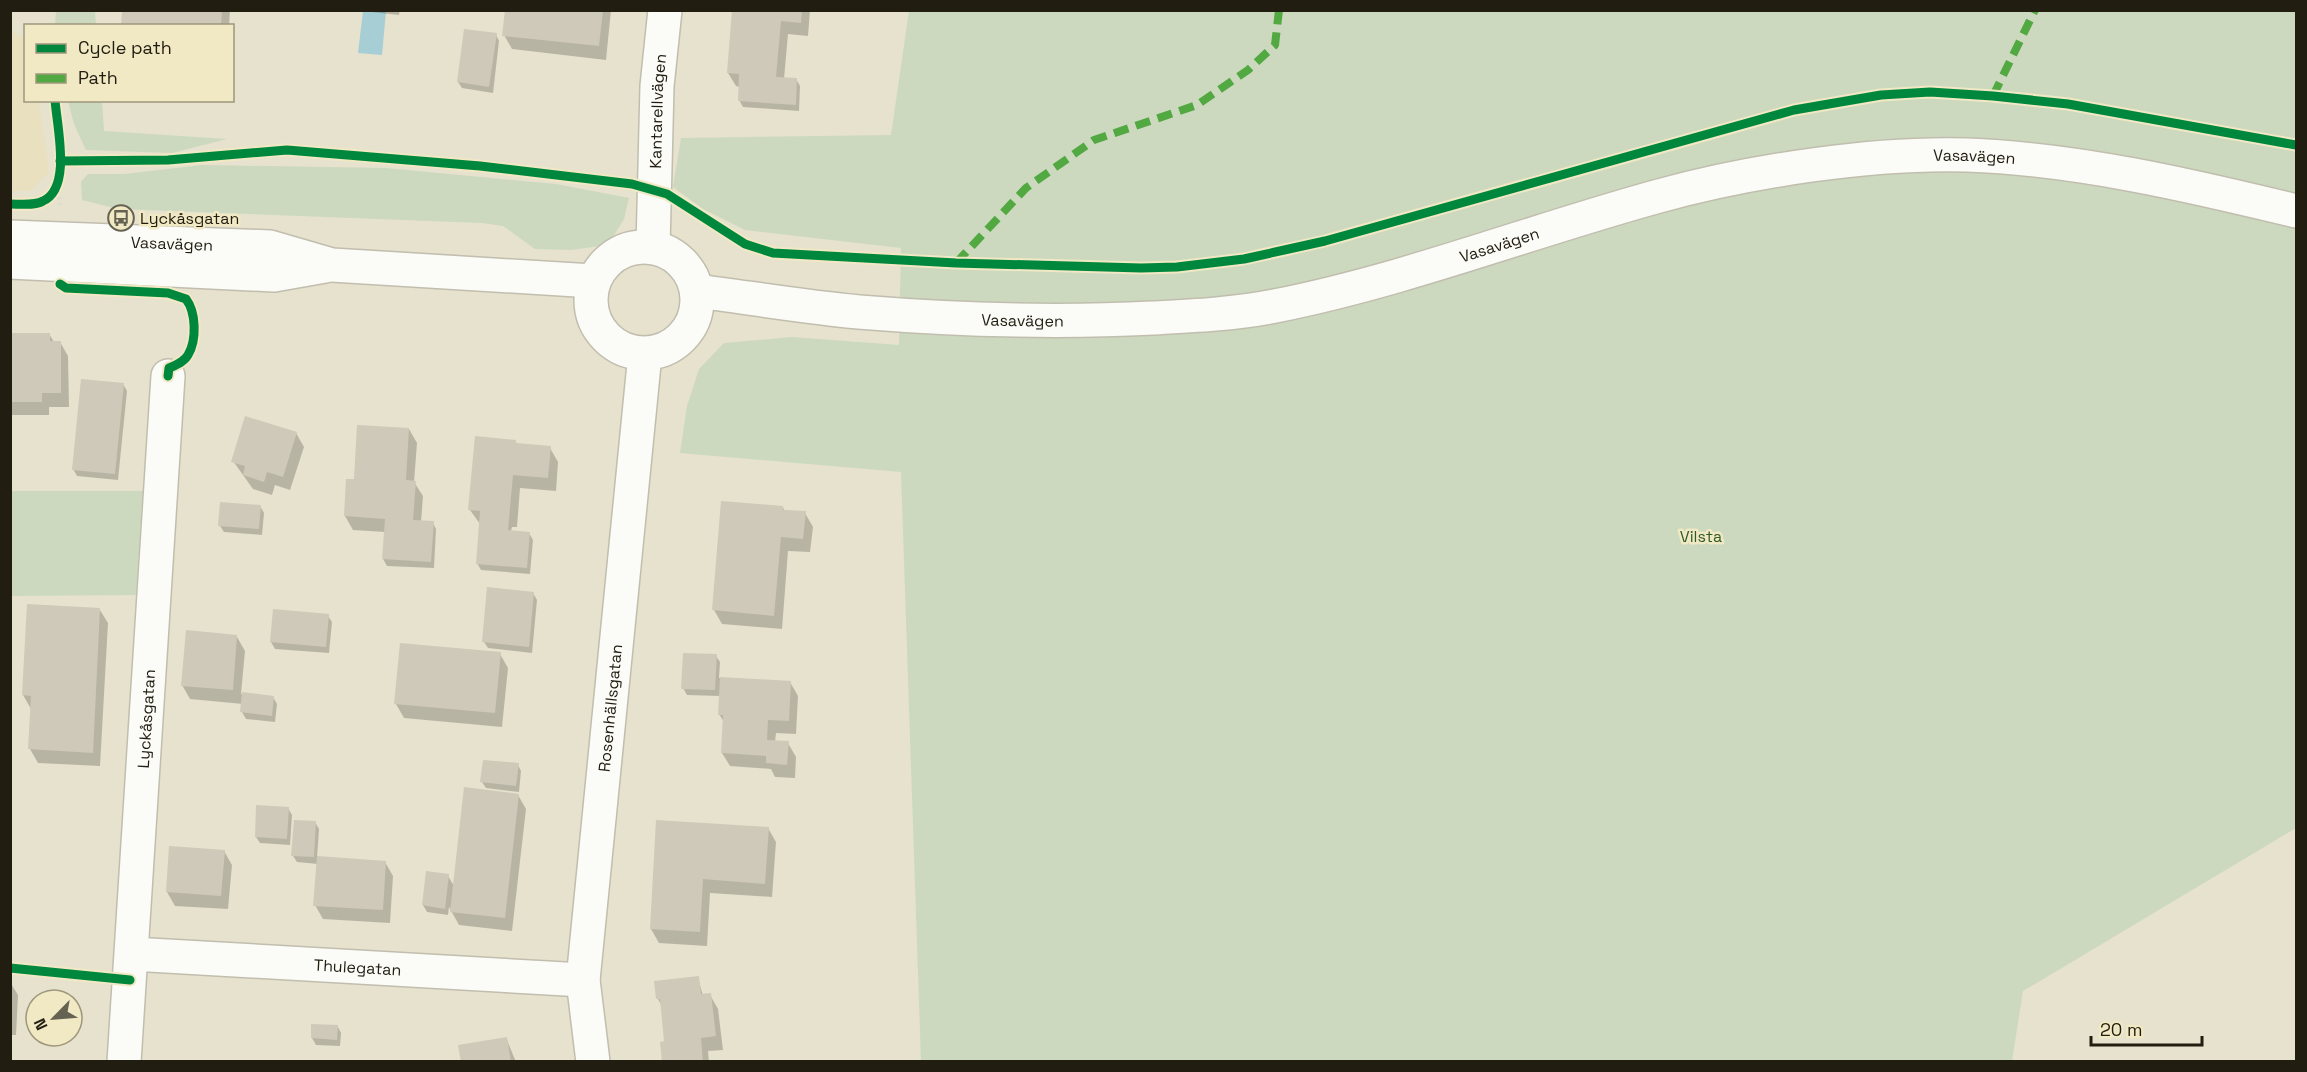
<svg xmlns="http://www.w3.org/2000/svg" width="2307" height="1072" viewBox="0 0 2307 1072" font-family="'Space Grotesk',sans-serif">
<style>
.built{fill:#e9e0c0}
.green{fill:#ccd9bf}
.water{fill:#a7ced4}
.shadow{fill:#0003}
.building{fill:#cec9b8}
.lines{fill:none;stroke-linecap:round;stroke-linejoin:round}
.minor-casing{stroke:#c1beae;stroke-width:36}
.tertiary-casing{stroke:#c1beae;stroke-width:36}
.path{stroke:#dad9d3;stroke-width:4;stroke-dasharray:1.5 4.5;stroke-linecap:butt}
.minor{stroke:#fbfbf8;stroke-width:33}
.tertiary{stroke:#fbfbf8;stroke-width:33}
.quiet{stroke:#52a942;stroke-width:8;stroke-dasharray:15 8;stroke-linecap:butt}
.cycleway-casing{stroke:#f1e8c4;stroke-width:13}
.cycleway{stroke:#00873e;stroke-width:9}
.labels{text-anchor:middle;stroke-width:5;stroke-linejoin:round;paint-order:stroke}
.street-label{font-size:16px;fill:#211d10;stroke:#f1e8c4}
.poi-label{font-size:16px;fill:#211d10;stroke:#f1e8c4;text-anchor:start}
.park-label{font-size:16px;fill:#2e5c29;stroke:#f1e8c4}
</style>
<rect width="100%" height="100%" fill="#e6e2ce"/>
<path class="built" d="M10,31L25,37L26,100L39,101L49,172L31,191H11Z"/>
<g class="green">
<path d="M56,11H95L96,25H55Z"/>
<path d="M909,11H2296V828L2023,991L2012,1061H921L901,472L680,453L687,406L699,369L724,343L792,337L899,345L901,248L745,230L703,209L673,187L681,138L891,135Z"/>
<path d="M68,101H102L104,131L227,139L172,153L86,150L74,124Z"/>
<path d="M202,165L386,168L556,184L629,198L624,219L613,237L600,246L571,250L535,249L503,226L482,223L118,209L82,200L81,182L88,174H124Z"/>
<path d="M10,491H143L136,595L11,596Z"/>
</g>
<path class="water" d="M363,11H386L382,55L358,53Z"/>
<g class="shadow">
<path d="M138,10H230L229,26H123Z"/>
<path d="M353,10H400L399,15Z"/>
<path d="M507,10H611L606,60L512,49L504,35Z"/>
<path d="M734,10H810L808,36L788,34L784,79H796L800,86L799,111L743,107L739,100L740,87L736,86L728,73Z"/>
<path d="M496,35L499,41L493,93L462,88L458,82Z"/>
<path d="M10,334H49L54,342H60L68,356L69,407H49V415H10Z"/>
<path d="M123,384L127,391L118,480L77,476L73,469Z"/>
<path d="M409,429L417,443L414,482L423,496L421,522L433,523L436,529L434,568L387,566L383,559L385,532L353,530L345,516L356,481Z"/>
<path d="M296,433L304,447L290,490L275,485L272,495L253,489L233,461Z"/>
<path d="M515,441L518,445L550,448L558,462L556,491L520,488L517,527H512L511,531L529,533L533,540L530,574L481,570L477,563L480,524L470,510Z"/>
<path d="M260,506L264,513L262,535L224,532L220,526Z"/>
<path d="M783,507L784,510L805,513L813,527L810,552L788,551L782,629L722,624L714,610Z"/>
<path d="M533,593L537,600L532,653L488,648L484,642Z"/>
<path d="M100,610L108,623L100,766L38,763L30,749L31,709L23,695Z"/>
<path d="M328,616L332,622L329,653L275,649L271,642Z"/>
<path d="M237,637L245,651L241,694L273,697L277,704L275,722L246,719L242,712L243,704L190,699L182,685Z"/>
<path d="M500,654L508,668L502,727L404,718L396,704Z"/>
<path d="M716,656L720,662L719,678L790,682L798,696L796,734L776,733L775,742L788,743L796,757L795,778L775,777L771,769L730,766L722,753L724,722L719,714L720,696L687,695L683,688Z"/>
<path d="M518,765L521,771L519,792L486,788L482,782Z"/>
<path d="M518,795L526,809L512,931L459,925L449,907L448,915L427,912L423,905L448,876L454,886Z"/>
<path d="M288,808L292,815L290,845L260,843L256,837Z"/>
<path d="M658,821L768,828L776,842L772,897L710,893L707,946L659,943L651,929Z"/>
<path d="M315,822L319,829L317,858L385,862L393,876L390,923L323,919L315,905L318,864L297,862L293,856Z"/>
<path d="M224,851L232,865L228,909L175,906L167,892Z"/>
<path d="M698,978L703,996L710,995L718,1009L723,1050L708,1051L709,1062H664L666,1043L662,1006L658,999Z"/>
<path d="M10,982L18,995L16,1035H10Z"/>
<path d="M338,1027L341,1033L340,1046L316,1045L312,1038Z"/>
<path d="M506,1038L516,1062H462Z"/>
</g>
<g class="building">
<path d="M122,10L137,11L222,10L221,26H121Z"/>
<path d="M505,10H603L599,46L502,36Z"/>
<path d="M732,10H802L801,23L781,21L776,77L797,78L796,105L738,101L739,74L727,73Z"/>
<path d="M464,29L497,33L489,87L457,82Z"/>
<path d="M10,333H50V341H61V393H42V402H10Z"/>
<path d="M81,379L124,383L115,474L72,470Z"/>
<path d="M245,416L297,432L283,477L267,472L264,482L243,475L245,466L231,462Z"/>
<path d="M357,425L409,428L406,480L416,481L413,520L434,521L431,562L382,559L385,519L344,516L346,479H354Z"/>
<path d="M475,436L516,440V443L551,446L548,478L513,475L508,530L530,532L527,568L476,564L480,511L468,510Z"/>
<path d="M721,501L783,506V510L806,511L803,539L781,537L774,616L712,610Z"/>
<path d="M220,502L261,505L259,529L218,526Z"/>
<path d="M487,587L534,592L529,647L482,642Z"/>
<path d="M27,604L100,608L93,753L28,749L31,696L22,695Z"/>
<path d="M273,609L329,614L326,647L270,642Z"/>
<path d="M186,630L237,635L233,690L181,686Z"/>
<path d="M400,643L501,652L495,713L394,704Z"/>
<path d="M683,653L717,654L715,690L681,689Z"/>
<path d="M720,677L791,681L789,721L768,720L767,740L789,741L787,765L766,763V756L721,753L723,715H718Z"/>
<path d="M242,692L274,696L272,716L240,712Z"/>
<path d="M483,760L519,763L516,786L480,782Z"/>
<path d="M464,787L519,794L505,918L450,912Z"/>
<path d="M256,805L289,807L287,839L255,837Z"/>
<path d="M294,820L316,821L314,857L291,856Z"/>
<path d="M656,820L769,827L765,884L703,879L700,932L650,929Z"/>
<path d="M169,846L225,850L221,896L166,892Z"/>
<path d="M317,856L386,861L383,910L313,906Z"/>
<path d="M426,871L449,874L445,909L422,905Z"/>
<path d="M699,976L701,994L711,993L716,1036L701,1038L703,1062H662L660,1042L664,1041L660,999H656L654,981Z"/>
<path d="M311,1024L338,1025L337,1040L311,1038Z"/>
<path d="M507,1037L511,1062H461L458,1045Z"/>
</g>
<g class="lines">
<g class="minor-casing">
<g id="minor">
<path id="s1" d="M653,247L657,86L665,10"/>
<path id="s2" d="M132,954L583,980"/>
<path id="s3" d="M124,1062L168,376"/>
<path id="s4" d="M593,1062L583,980L645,354"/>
</g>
</g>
<g class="tertiary-casing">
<g id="tertiary">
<path id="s5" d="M10,237L270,247L332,265L593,281"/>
<circle cx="644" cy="300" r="53"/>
<path d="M10,262L274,275L325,266"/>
<path id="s6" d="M697,291C751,298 805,307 859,312C957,320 1055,323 1153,318C1193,316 1235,314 1275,306C1406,280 1531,231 1659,196C1750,171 1873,152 1967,155C2077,159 2189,185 2296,211"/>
</g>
</g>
<path class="path" d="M60,205V184"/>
<use href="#minor" class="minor"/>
<use href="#tertiary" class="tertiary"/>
<g class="quiet">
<path d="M1993,96L2035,10"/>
<path d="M956,263L1026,188L1094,140L1197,105L1248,70L1275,45L1279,10"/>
</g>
<g class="cycleway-casing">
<g id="cycleway">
<path d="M60,161L168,160L287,150L480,166L632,184L667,194L745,244L773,253L956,263L1141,268L1177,267L1244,259L1325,241L1794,110L1881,95L1930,92L1993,96L2068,104L2296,145"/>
<path d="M10,204C21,204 34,206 43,201C72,188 57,127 55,100"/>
<path d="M60,284L66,288L168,293L186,299C196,312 197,340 188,355C184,362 176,365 169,368L168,376"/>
<path d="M10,968L130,980"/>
</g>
</g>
<use href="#cycleway" class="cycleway"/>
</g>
<defs>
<g id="bus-ring" transform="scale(1.35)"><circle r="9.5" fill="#f1e8c4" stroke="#666252" stroke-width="1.5"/><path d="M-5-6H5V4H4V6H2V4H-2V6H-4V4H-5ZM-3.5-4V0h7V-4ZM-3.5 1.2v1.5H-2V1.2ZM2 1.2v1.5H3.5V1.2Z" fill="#666252"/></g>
</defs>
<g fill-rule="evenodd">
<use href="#bus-ring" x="121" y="218"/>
</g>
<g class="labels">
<g class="street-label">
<text dy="6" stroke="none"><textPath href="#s1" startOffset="136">Kantarellvägen</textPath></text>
<text dy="6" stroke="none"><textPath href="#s6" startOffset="1299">Vasavägen</textPath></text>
<text dy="6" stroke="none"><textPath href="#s5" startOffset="162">Vasavägen</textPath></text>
<text dy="6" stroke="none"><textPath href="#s6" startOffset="813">Vasavägen</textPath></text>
<text dy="6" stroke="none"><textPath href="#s6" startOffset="327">Vasavägen</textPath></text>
<text dy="6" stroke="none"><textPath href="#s4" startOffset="356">Rosenhällsgatan</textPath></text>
<text dy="6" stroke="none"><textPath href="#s3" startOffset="344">Lyckåsgatan</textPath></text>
<text dy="6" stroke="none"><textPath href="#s2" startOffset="226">Thulegatan</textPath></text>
</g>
<g class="poi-label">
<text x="140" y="224">Lyckåsgatan</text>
</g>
<g class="park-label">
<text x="1701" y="542">Vilsta</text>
</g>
</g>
<rect width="2307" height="1072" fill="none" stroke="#211d10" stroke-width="24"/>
<rect x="24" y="24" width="210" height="78" fill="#f1e8c4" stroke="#9e977c" stroke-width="1.5"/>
<rect x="36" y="44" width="30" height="9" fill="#00873e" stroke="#9e977c" stroke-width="1.5"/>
<text x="78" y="54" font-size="18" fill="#211d10">Cycle path</text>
<rect x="36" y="74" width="30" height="9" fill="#52a942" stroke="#9e977c" stroke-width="1.5"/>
<text x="78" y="84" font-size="18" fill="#211d10">Path</text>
<g transform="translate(54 1018) rotate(245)"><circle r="28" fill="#f1e8c4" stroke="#9e977c" stroke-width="1.5"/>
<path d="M0-4.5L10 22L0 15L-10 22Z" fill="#666252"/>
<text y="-9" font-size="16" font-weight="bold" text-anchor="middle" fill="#211d10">N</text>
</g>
<path d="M2091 1036v9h111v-9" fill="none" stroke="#211d10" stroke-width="3"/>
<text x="2100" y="1036" font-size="18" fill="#211d10" stroke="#f1e8c4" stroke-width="4.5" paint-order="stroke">20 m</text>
</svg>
